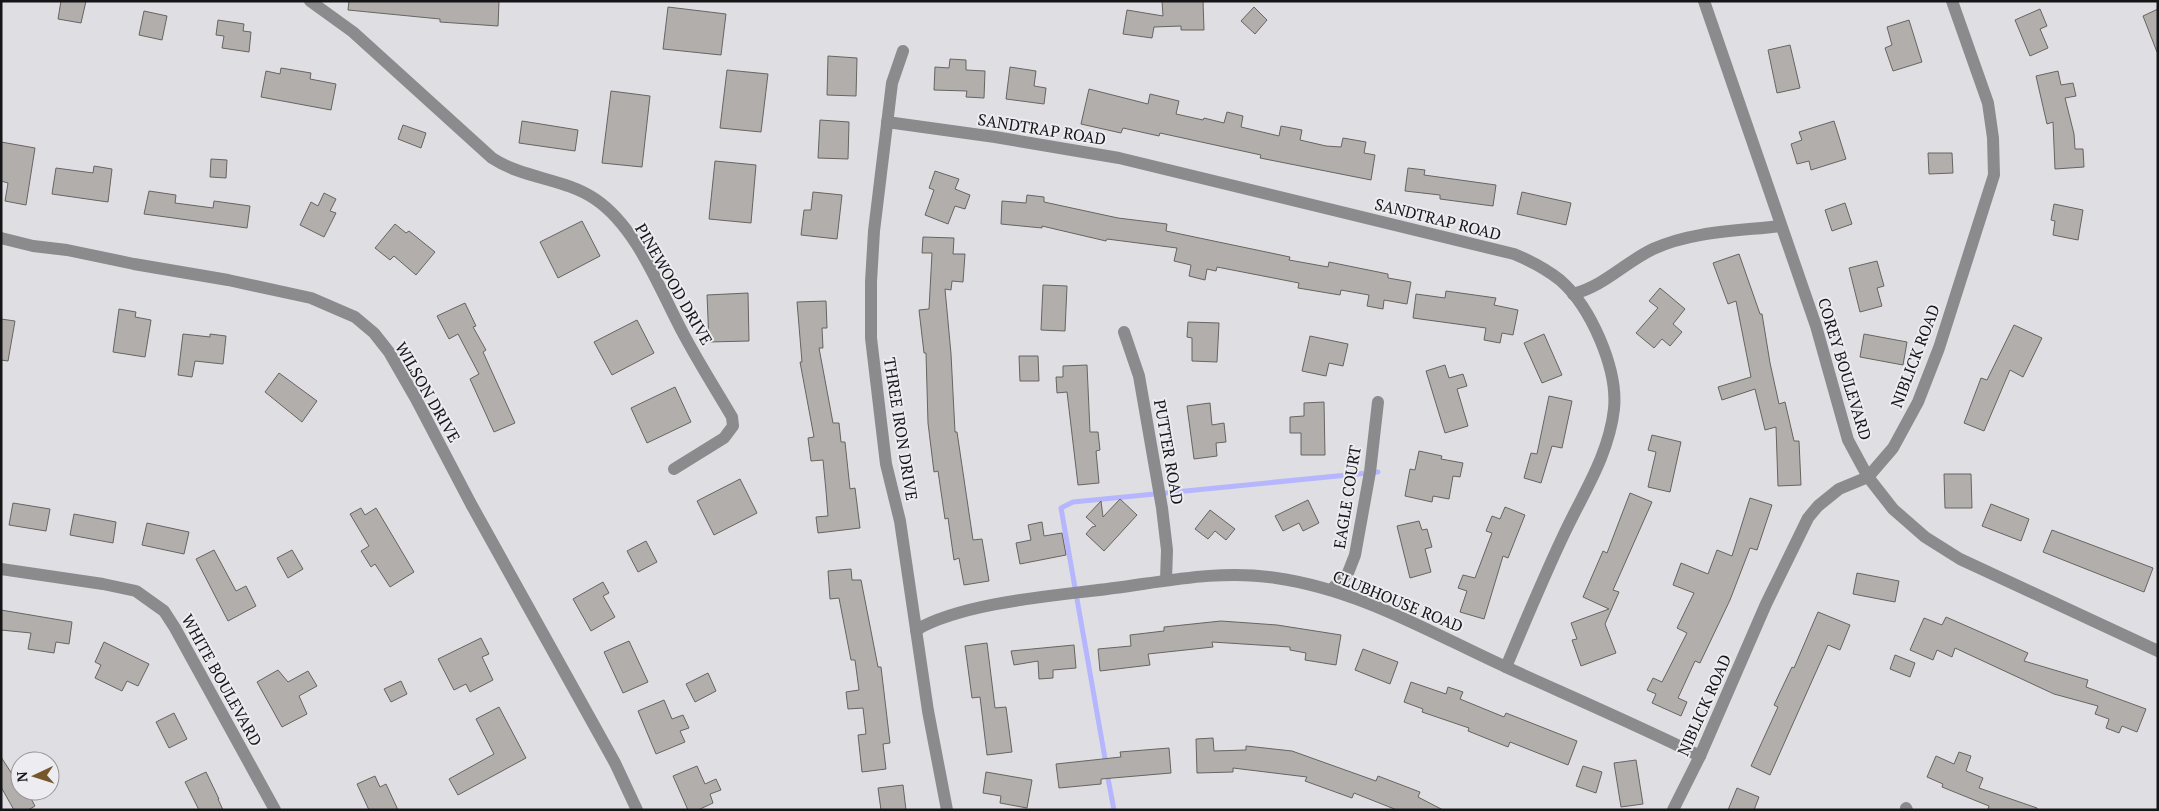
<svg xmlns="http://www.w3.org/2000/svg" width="2159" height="811" viewBox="0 0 2159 811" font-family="'PT Serif',serif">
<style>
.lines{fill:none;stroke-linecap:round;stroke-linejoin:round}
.stream{stroke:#b5b6fd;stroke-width:5}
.building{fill:#b1aeab;stroke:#676461}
.minor{stroke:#8b8b8d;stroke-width:12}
.labels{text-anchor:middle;stroke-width:4;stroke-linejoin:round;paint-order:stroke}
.street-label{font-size:16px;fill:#151517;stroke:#ececf1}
</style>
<rect width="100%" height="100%" fill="#dfdfe3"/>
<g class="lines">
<g class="stream">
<path d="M1106,764L1061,508L1073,502L1378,472"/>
<path d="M1107,773L1114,810"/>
</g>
</g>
<g class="building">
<path d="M61,1H86L81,23L58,19Z"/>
<path d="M349,1H499L498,26L440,22V19L348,10Z"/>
<path d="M1162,1H1203L1204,30H1181V26L1154,27L1152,38L1123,34L1127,10L1163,16Z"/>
<path d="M668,7L726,14L721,55L663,49Z"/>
<path d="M1254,7L1267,20L1255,34L1241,21Z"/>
<path d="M2040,9L2047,26L2040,29L2048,48L2030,56L2015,20Z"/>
<path d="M2158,9V52H2157L2143,16Z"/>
<path d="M144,11L167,16L162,40L139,35Z"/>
<path d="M218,20L244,24L243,31L251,32L249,52L222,48L224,36L216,35Z"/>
<path d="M1909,20L1922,62L1893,71L1885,48L1892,45L1887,27Z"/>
<path d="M1790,45L1800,88L1777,93L1768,50Z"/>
<path d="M828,56L857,58L856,96L827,95Z"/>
<path d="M950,59L966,60V70L985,71L984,98L966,97L967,91L934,90L935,67L949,68Z"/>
<path d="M1010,67L1036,71L1034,86L1046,88L1044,104L1006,99Z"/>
<path d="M281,68L311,73L310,79L336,84L331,110L261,97L266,71L280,74Z"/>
<path d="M727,70L768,74L761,132L720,128Z"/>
<path d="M2058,71L2061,85L2073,83L2076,96L2065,98L2074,134L2075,149H2083L2084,167L2055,169L2053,122L2047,124L2036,76Z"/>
<path d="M1089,89L1148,104L1150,94L1179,101L1176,114L1203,120L1204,118L1224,123L1227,112L1243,116L1241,127L1279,136L1281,126L1302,130L1300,140L1326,146L1341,147L1343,138L1366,142L1364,153L1375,155L1371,180L1260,158L1261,155L1160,133L1159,136L1123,128L1121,133L1081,124Z"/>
<path d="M611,91L650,96L642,167L602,163Z"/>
<path d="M820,120L849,122L848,159L818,158Z"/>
<path d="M522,121L578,130L575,151L519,143Z"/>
<path d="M1834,121L1846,159L1811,170L1809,161L1797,164L1791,144L1802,140L1799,132Z"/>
<path d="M403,125L426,133L421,148L398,139Z"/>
<path d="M1,142L35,148L26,205L5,201L8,183L1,181Z"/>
<path d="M1928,153H1952L1953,173L1929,174Z"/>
<path d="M211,159L227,160L226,178L210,177Z"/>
<path d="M715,161L756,165L751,223L709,219Z"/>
<path d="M94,166L112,169L108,202L52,194L56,168L93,173Z"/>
<path d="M1408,168L1425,170L1424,175L1496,185L1493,206L1440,199V195L1405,191Z"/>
<path d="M935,171L959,179L955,189L970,195L965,209L955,206L948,224L925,215L934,190L929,188Z"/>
<path d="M149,191L176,195L175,203L213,208L214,201L250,206L247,228L144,214Z"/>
<path d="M813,192L842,195L837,239L801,235L804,210H811Z"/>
<path d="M1522,192L1571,203L1566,225L1517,214Z"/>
<path d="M324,193L336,199L330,211L336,213L324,237L300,225L311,202L318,206Z"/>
<path d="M1027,195L1044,197V202L1118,218L1167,224L1166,231L1290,257L1289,260L1328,267L1329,262L1388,274V278L1411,282L1407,304L1384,300L1383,309L1367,306L1369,295L1341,290L1340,295L1298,288L1299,283L1217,267L1216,271L1207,269L1205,280L1189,276L1191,265L1174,261L1177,248L1107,239L1106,241L1042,226V228L1001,224L1002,201L1026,203Z"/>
<path d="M1845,203L1852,224L1832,231L1825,210Z"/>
<path d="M2054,204L2083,210L2078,240L2053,235L2055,221L2051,220Z"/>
<path d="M582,221L600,256L558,278L540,242Z"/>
<path d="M395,224L406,233L409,231L435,252L416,275L394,256L390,260L375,248Z"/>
<path d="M923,237L954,238L953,254H965L963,282L952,281L951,290L945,289L951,354L955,432H957L973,540L982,539L989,581L964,585L959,558L954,560L948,518L945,519L938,471L934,472L928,423L926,353H924L919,310L929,309L932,253H922Z"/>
<path d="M1739,254L1760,314H1762L1770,363L1779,404L1785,402L1794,441H1799L1801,485L1778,486L1776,427L1765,430L1755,389L1722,400L1718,387L1751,377L1736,301L1728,304L1713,263Z"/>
<path d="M1877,261L1884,286L1877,288L1882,306L1860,312L1849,268Z"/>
<path d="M1043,285L1067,286L1065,331L1041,330Z"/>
<path d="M1660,288L1685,309L1673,324L1682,332L1670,346L1662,339L1654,348L1636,333L1658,308L1649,301Z"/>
<path d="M1446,291L1496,298L1494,305L1518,310L1513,335L1502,333L1500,343L1484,340L1486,328L1413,318L1416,294L1445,298Z"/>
<path d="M748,293L749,341L709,342L707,295Z"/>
<path d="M826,301L827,328H822L823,348H819L833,423H839L841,442H845L850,489L855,488L860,528L818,533L816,517L828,516L826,491L823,460L811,461L808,438L814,437L800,362H802L797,302Z"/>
<path d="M465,303L476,326L473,327L486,350L483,352L515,423L494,432L470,379L479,374L458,334L449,339L437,316Z"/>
<path d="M119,309L136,312L135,317L151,320L145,357L113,352Z"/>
<path d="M1,319L15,321L8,361L1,360Z"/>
<path d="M637,320L654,353L612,375L594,342Z"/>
<path d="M1188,322L1219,323L1217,362L1192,361V338L1187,337Z"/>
<path d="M2014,325L2042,338L2023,377L2010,370L1984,431L1964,423L1981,378L1987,380Z"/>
<path d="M183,334L210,337V334L226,336L223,364L195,361L192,377L178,375Z"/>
<path d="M1544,334L1562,375L1542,383L1524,343Z"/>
<path d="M1864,334L1907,342L1903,365L1860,357Z"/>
<path d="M1310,336L1348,344L1343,366L1329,363L1326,376L1302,371Z"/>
<path d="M1019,356H1038L1039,381H1020Z"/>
<path d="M1087,365L1090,432H1098L1100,450L1096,451L1099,483L1078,485L1067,392L1057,393L1056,377H1063V366Z"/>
<path d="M1445,365L1449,378L1463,374L1467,386L1457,389L1468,426L1445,433L1426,371Z"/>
<path d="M279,373L317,401L302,422L265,392Z"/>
<path d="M675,387L691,422L647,443L631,408Z"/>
<path d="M1549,396L1572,401L1562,448L1552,446L1541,483L1524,478L1531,453L1537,454Z"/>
<path d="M1324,402L1325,455H1301V433H1290V417L1304,416V403Z"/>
<path d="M1210,403L1212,425L1224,423L1226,442L1216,443L1217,456L1194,459L1187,406Z"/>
<path d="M1652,435L1681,442L1670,492L1648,487L1656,452L1648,450Z"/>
<path d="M1419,451L1442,456L1441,459L1463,463L1460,477L1453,476L1449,499L1433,496L1432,502L1405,496L1410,469L1415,470Z"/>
<path d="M1944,474H1971L1972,508H1945Z"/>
<path d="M740,479L757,513L714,535L697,501Z"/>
<path d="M1630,493L1652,502L1613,590L1619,592L1605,624L1616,653L1581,666L1572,640L1577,639L1571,623L1609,609L1583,597L1603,551L1607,553Z"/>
<path d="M1750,498L1772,505L1757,550L1750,548L1730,600L1700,663L1695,661L1678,698L1687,702L1681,716L1652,703L1656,694L1647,690L1653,678L1662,682L1687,633L1677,628L1694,593L1673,585L1681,563L1708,574L1717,550L1732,556Z"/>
<path d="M1120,499L1137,515L1104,551L1086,534L1092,527L1096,526L1086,517L1101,501L1103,517Z"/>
<path d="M1308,500L1319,523L1303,531L1299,523L1283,531L1275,516Z"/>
<path d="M13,503L50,509L46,531L9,525Z"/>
<path d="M1991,504L2029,519L2021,541L1982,526Z"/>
<path d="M1505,507L1525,515L1508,558L1503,556L1484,619L1460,612L1467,591L1458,588L1463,575L1475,578L1492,533L1486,531L1492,516L1500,519Z"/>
<path d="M361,508L365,515L376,508L414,572L390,587L375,564L371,567L361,551L369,546L350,514Z"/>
<path d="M1210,510L1235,529L1226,540L1215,531L1208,539L1195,529Z"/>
<path d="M74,514L116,522L113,543L70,535Z"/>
<path d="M1419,521L1422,530L1427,529L1432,547L1425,549L1431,572L1410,578L1397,526Z"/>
<path d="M1042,522L1044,536L1062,533L1066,555L1020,564L1016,543L1031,540L1028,525Z"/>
<path d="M147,523L189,532L184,554L142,545Z"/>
<path d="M2052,530L2153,568L2144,592L2043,552Z"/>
<path d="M646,541L657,562L638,572L627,551Z"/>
<path d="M214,550L236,591L246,586L256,606L228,621L196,559Z"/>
<path d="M292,550L303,569L288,578L277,558Z"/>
<path d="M851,569L852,580H861L878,667H881L890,743L883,744L886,769L862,772L858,735L866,734L863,708L848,709L846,692L859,690L855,660H851L839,598L830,599L828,571Z"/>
<path d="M1857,573L1899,581L1895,602L1853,594Z"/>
<path d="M603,582L609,593L603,596L615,617L591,631L573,599Z"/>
<path d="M1,610L72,622L69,644L56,642L54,653L28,649L31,633L1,630Z"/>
<path d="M1818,612L1850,625L1840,650L1828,645L1770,775L1751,766L1778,707L1774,705L1792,667L1794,668Z"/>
<path d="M1946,617L2028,653L2024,661L2088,680L2086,687L2146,709L2137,732L2122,726L2119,733L2106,728L2109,719L2095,714L2098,706L2054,694L1955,648L1952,657L1937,650L1933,660L1910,650L1924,618L1942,625Z"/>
<path d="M1221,621L1277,625L1341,635L1336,665L1305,660L1306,653L1290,650V647L1212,642L1213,647L1148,654L1150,665L1100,671L1098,649L1131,646L1130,635L1164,631V627Z"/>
<path d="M481,638L489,654L482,657L493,680L470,692L466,684L454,690L438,659Z"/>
<path d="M629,641L648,682L623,693L604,652Z"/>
<path d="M104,642L149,664L138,686L127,681L122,691L95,678L101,665L95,662Z"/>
<path d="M987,643L995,708L1006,707L1012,752L987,755L980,697L972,698L965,646Z"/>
<path d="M1074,645L1076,668L1053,670V678L1039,679L1038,661L1014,665L1011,651Z"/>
<path d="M1363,649L1398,662L1390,684L1355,670Z"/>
<path d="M1895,655L1915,663L1910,677L1890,669Z"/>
<path d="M278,670L288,682L308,671L317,686L299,696L307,714L282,727L257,682Z"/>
<path d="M708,673L716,691L695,702L686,684Z"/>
<path d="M401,681L407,694L391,702L384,689Z"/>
<path d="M1411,682L1446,694L1448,687L1463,692L1460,699L1504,717L1506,713L1577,741L1568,765L1510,742L1508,747L1468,731L1469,728L1422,712L1423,709L1404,702Z"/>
<path d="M664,700L672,719L683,715L689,728L680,731L685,742L656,754L638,711Z"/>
<path d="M499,707L526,758L458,795L449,779L494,754L476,719Z"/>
<path d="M174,713L187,739L169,748L156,722Z"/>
<path d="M1213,738L1214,751L1246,750V746L1292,751L1376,781L1378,776L1420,792L1418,797L1443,810H1397L1354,793L1352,798L1305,781L1307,777L1233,768V772L1197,773L1196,739Z"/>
<path d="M1169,748L1171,773L1101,779V784L1059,788L1056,764L1121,757L1120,752Z"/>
<path d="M1959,752L1971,756L1966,771L1983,778L1979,788L2037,808V810H1988L1989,806L1942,787L1943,784L1927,777L1936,756L1954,764Z"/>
<path d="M1,757L16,780L20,778V791H27L35,806L28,810H14L1,787Z"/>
<path d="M1636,760L1643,804L1621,807L1614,763Z"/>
<path d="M697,766L705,784L716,779L721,790L710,794L713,803L698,810H688L673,776Z"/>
<path d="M1583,766L1602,772L1596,793L1576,786Z"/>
<path d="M206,772L219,799H218L223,810H199L185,782Z"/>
<path d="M986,772L1032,780L1027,808L1000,803L1001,796L983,793Z"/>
<path d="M375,776L380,787L386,784L398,810H369L357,784Z"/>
<path d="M903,785L906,810H881L878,788Z"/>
<path d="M1737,788L1759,797L1754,810H1728Z"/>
</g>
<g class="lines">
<g class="minor">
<path d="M310,1L353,32L492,158C524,179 564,178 595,199C638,228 660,291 684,335C699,363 716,390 732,417L733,426L724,438L674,469"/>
<path d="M1704,1L1816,326L1848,440L1868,477L1893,509L1925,537L1960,559L2158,651"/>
<path d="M903,51L892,83L874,231L871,282V338L886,464L900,521L928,711L947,810"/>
<path d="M887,122L995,137L1119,158L1514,254C1531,261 1546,269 1560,280C1591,307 1618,369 1614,409C1609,454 1584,492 1565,532C1544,576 1525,622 1506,667"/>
<path d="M1,238L33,246L67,250L134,264L228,280L311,298L355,317L374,333L389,352L416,399L471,504L615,763L637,810"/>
<path d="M1573,294C1604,286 1624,263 1653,249C1692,231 1738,231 1781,226"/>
<path d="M1124,332L1139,376L1162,508L1167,550L1166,580"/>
<path d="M1,569L103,584L136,591L164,611L175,628L275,810"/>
<path d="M1332,589L1348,573L1355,555L1370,472L1378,402"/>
<path d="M916,630C959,605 1039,597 1090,591C1151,585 1213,568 1276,578C1360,590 1431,633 1508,668C1572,697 1637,725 1700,756"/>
<path d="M1906,808L1907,810"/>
<path d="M1673,810L1700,756L1766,604L1808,518L1818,506L1839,489L1868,477L1893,448L1918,402L1939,348L1994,175L1993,138L1988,103L1952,1"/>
</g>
</g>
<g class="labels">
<g class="street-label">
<text transform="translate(1042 129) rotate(9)" y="6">SANDTRAP ROAD</text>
<text transform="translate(1438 219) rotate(14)" y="6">SANDTRAP ROAD</text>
<text transform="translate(674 284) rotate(60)" y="6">PINEWOOD DRIVE</text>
<text transform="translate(1915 356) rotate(-69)" y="6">NIBLICK ROAD</text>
<text transform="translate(1845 369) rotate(73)" y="6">COREY BOULEVARD</text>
<text transform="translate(428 392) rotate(60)" y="6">WILSON DRIVE</text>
<text transform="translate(901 429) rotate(81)" y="6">THREE IRON DRIVE</text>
<text transform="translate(1169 452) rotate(80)" y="6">PUTTER ROAD</text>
<text transform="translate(1347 497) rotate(-81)" y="6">EAGLE COURT</text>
<text transform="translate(1398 601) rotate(22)" y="6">CLUBHOUSE ROAD</text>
<text transform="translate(222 680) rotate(61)" y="6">WHITE BOULEVARD</text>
<text transform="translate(1704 705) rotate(-66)" y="6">NIBLICK ROAD</text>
</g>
</g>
<rect width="2159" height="811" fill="none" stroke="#151517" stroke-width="5"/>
<g transform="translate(35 776) rotate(266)"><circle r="24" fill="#ececf1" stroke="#96969a"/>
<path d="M0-4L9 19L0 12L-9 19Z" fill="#76572c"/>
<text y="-8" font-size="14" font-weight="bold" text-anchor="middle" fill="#151517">N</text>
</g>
</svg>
